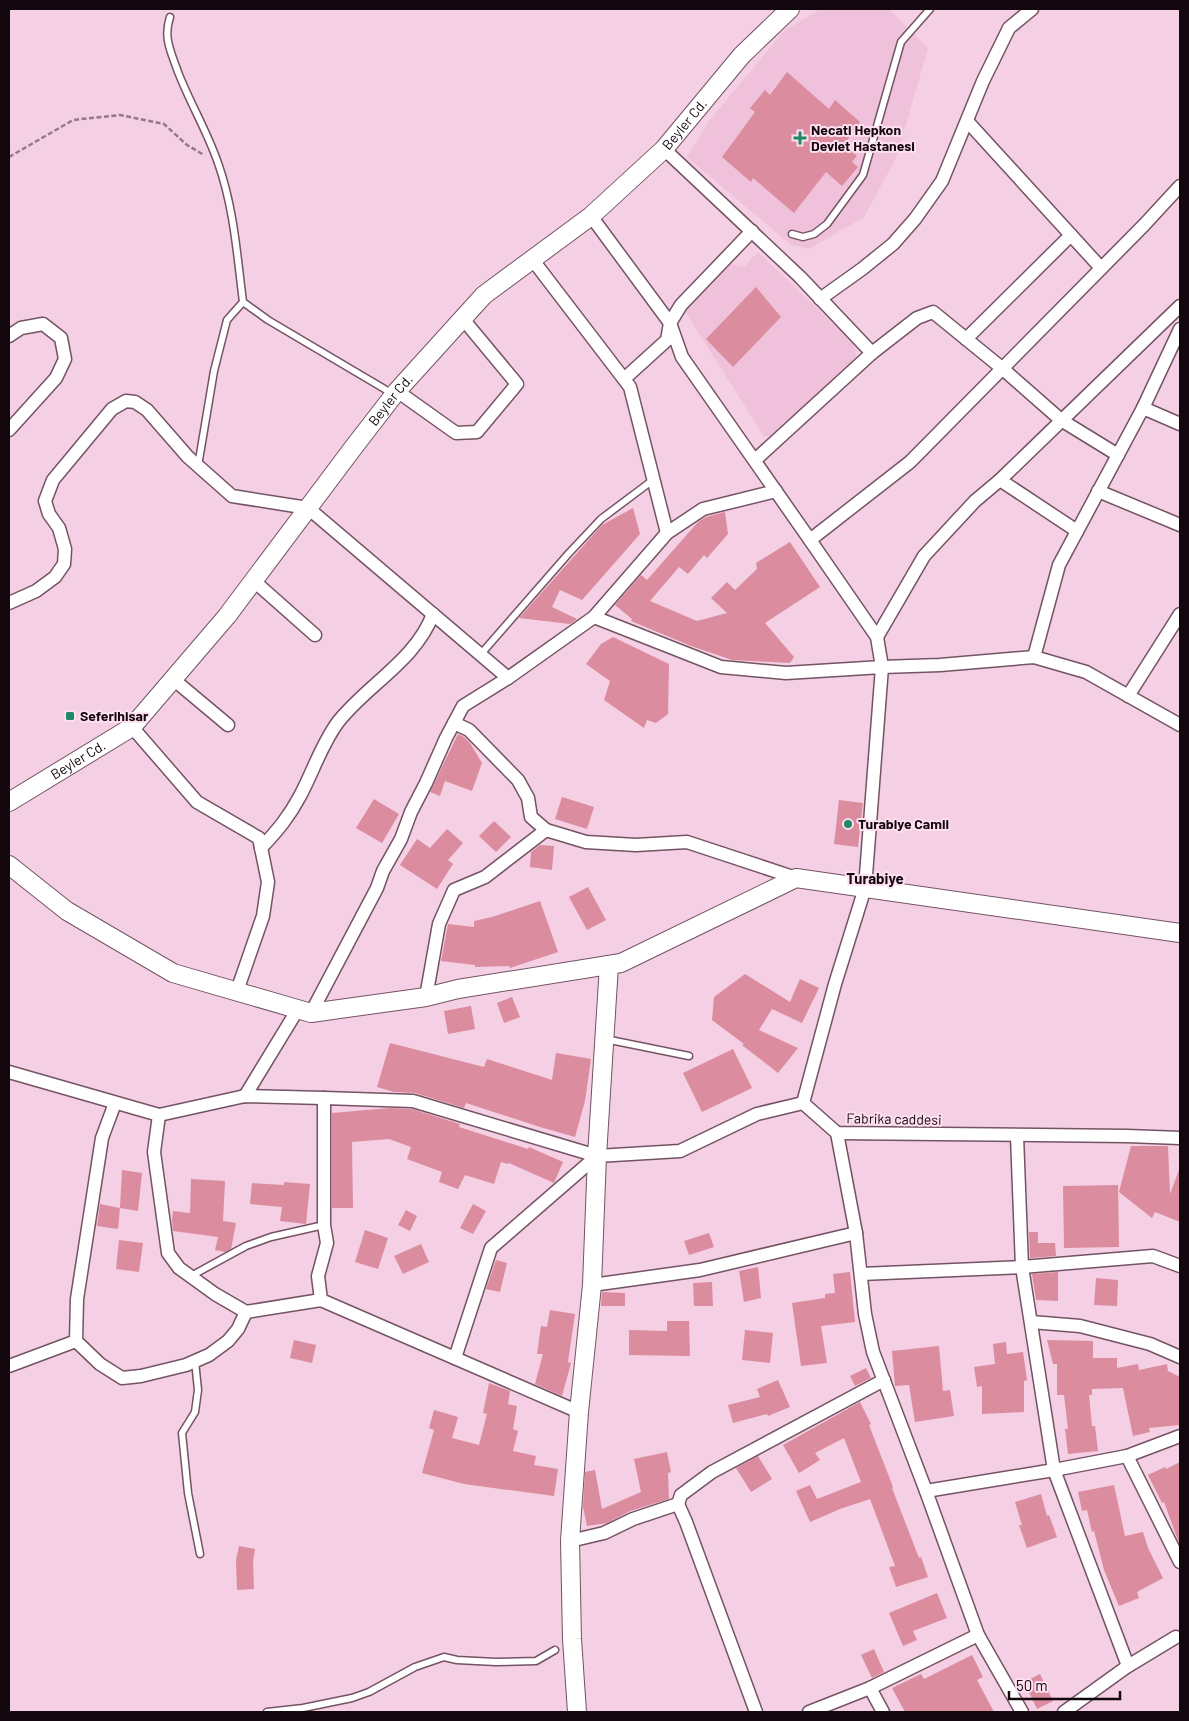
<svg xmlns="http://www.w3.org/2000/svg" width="1189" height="1721" viewBox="0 0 1189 1721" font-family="Barlow,sans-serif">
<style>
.built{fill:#efc1da}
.building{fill:#db8c9e}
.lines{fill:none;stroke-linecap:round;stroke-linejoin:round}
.lane-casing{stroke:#735364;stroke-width:9}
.street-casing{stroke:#735364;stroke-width:15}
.secondary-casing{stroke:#735364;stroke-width:20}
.path{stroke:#947987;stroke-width:2.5;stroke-dasharray:5 2.5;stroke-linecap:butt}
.lane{stroke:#fff;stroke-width:6}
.street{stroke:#fff;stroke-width:12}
.secondary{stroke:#fff;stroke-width:18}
.poi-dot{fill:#208865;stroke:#fedfef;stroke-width:2}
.labels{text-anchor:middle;stroke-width:4;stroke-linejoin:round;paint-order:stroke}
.street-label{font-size:14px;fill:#13070e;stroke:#fedfef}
.poi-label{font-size:14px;font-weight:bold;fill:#13070e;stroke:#fedfef;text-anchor:start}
.neighbourhood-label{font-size:15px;font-weight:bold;fill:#13070e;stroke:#fedfef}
</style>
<rect width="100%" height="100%" fill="#f5cfe3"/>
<g class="built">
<path d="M821,9H889L928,48L897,156L864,217L809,249L790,244L687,157L709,121L784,31Z"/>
<path d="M758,252L854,344L857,361L776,435L764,436L684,310L728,264L744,267Z"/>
</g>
<g class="building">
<path d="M787,72L829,109L835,100L860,122L844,145L857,156L852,162L858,167L842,186L826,172L794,213L753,178L751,182L722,157L755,112L750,108L765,90L770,95Z"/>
<path d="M756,287L781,317L733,367L706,339Z"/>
<path d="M633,508L640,534L582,600L560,590L552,607L577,619L570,624L519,618L602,525Z"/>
<path d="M725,512L728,534L707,558L704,555L688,574L679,567L650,601L697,621L727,613L711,598L727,582L735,590L757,569L756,563L790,542L820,587L765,623L794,657L790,663L732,660L691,646L631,621L632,619L615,605L641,575L647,580L698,522L706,517Z"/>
<path d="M613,637L669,664L668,714L656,723L647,720L644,728L604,700L610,681L586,664L601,644Z"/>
<path d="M458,734L464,737L470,743L482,763L472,791L445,781L440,796L430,792Z"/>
<path d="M562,797L594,807L587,829L555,819Z"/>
<path d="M374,799L399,814L382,843L356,828Z"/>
<path d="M839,800L863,803L858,847L834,844Z"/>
<path d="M494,821L511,837L496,852L479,836Z"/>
<path d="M447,829L463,843L448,860L453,864L437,889L400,865L417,839L430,848Z"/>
<path d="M540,845L554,846L552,870L530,867L531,852Z"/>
<path d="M588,887L606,920L587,930L569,897Z"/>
<path d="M540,901L558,952L510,968L509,966L475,967V965L441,961L448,924L474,927V921L492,917Z"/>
<path d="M745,974L790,1002L800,979L819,988L802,1023L772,1009L759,1030L798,1048L778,1073L742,1045L744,1044L712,1020L714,997Z"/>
<path d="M512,997L520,1017L504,1023L497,1003Z"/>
<path d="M471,1006L475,1029L448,1034L444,1011Z"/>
<path d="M390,1043L484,1067L487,1059L552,1080L556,1053L591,1059L585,1101L575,1137L540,1127L466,1103L464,1108L415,1093L394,1092L377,1087Z"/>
<path d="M733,1049L752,1088L702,1112L683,1073Z"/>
<path d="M390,1108L412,1109L460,1124L459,1127L528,1149L529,1147L563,1162L554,1183L509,1163L508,1164L501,1162L494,1184L465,1175L458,1189L439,1182L442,1172L407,1159L411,1147L389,1139L352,1142L353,1208H332V1113Z"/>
<path d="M1131,1146H1168L1170,1194L1179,1170L1180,1171V1222L1155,1212L1152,1218L1119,1192Z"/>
<path d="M122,1170L142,1173L138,1211L120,1208Z"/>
<path d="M191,1179L225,1181L223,1221L236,1223L231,1249L225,1252L215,1250L218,1237L173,1231L172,1220L173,1211L190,1213Z"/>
<path d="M284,1182L310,1184L306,1224L280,1221L282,1207L250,1204L252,1183L284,1185Z"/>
<path d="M1118,1185L1119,1247L1064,1248L1063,1186Z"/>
<path d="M100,1204L120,1208L118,1229L97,1226Z"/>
<path d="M473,1204L486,1211L473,1234L460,1228Z"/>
<path d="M406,1210L417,1216L410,1231L398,1225Z"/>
<path d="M365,1230L388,1238L378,1269L355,1262Z"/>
<path d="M1029,1232H1038V1243H1055L1056,1256L1030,1258Z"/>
<path d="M709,1233L714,1247L689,1255L684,1241Z"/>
<path d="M119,1240L143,1243L139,1272L116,1269Z"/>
<path d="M421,1244L429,1262L403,1274L394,1256Z"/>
<path d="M496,1260L507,1263L500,1292L486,1289Z"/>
<path d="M758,1267L761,1298L744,1302L739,1271Z"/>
<path d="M850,1272L855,1322L821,1326L827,1363L801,1366L792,1303L825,1298V1294L835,1293L833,1274Z"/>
<path d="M1058,1272V1301L1036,1300L1032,1274Z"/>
<path d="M1096,1278L1118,1280L1117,1306L1094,1305Z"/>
<path d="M712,1282L713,1306H694L693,1283Z"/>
<path d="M602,1292L625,1293V1306H601Z"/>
<path d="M550,1310L575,1314L568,1362L571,1363L562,1396L535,1384L543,1354H537L541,1326L547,1327Z"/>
<path d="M667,1321H689L690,1356L629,1355V1330L667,1331Z"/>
<path d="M745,1330L773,1333L770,1363L742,1360Z"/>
<path d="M294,1340L316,1345L312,1363L290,1358Z"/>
<path d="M1047,1340L1093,1341V1358H1117V1368L1138,1364L1139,1370L1167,1364L1168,1371L1180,1377V1425L1149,1428L1150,1432L1133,1436L1123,1388L1092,1389V1395H1089L1092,1426H1095L1098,1451L1068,1454L1065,1429H1068L1064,1395H1057V1364H1053Z"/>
<path d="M1006,1342L1007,1354L1023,1352L1027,1380L1024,1381V1412L982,1414V1386L977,1387L974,1367L995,1364L993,1344Z"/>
<path d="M939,1346L943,1391L950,1390L954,1416L915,1422L909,1385L895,1386L892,1351Z"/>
<path d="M866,1368L871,1378L855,1386L850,1376Z"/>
<path d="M778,1380L790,1407L768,1416L767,1414L733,1423L728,1405L760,1397L757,1389Z"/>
<path d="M489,1383L510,1391L508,1404L517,1406L513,1429L518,1431L513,1451L536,1456L534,1465L558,1469L554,1496L464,1484L422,1473L434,1430L429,1428L434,1410L458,1417L452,1438L479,1445L487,1414L483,1413Z"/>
<path d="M860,1402L871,1424L869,1425L893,1487L892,1488L919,1558L921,1557L928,1577L896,1587L889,1567L895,1566L870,1499L840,1509L810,1522L796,1491L810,1485L817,1499L861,1482L844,1438L815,1453L820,1460L799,1473L783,1445Z"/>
<path d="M667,1452L671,1472L668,1473L669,1499L630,1511L607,1523L587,1526L583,1507L585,1472L595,1470L602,1509L641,1492L634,1459Z"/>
<path d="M758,1456L772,1479L751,1492L736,1468Z"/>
<path d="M1180,1462V1542L1179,1543L1164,1502L1162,1503L1148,1475L1165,1467L1166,1469Z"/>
<path d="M1114,1485L1125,1536L1143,1532L1148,1548L1163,1578L1137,1592L1139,1598L1119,1606L1104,1570L1094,1531L1092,1532L1087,1510L1082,1511L1078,1492Z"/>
<path d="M1041,1494L1047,1516L1049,1515L1057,1537L1027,1548L1019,1525H1022L1015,1502Z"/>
<path d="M239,1546L255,1549L253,1562L254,1589L237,1590L236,1560Z"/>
<path d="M937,1593L947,1618L913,1631L917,1640L903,1646L889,1613Z"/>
<path d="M874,1649L884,1672L872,1678L861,1655Z"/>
<path d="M972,1655L983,1677L977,1680L994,1712H905L892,1688L921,1674L924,1679Z"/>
<path d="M1040,1674L1053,1701L1037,1709L1024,1682Z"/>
</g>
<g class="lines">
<g class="lane-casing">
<g id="lane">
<path d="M170,17C163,38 171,52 178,72C190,103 207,131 218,163C234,208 237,255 243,302L268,320L393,394"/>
<path d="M792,234L803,237L814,234L827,224L863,175L901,42L930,9"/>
<path d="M198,466L214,371L227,320L243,302"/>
<path d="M480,655L569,553L601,519L653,480"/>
<path d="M605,1039L689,1056"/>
<path d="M191,1276L246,1246L271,1237L324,1225"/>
<path d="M195,1361L198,1390L195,1412L182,1433L188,1493L200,1554"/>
<path d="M267,1712L303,1708L352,1698L369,1692L415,1667L444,1657L457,1660L496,1662L536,1661L555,1650"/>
</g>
</g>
<g class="street-casing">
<g id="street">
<path d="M967,121L1101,268"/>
<path d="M664,149L800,277L872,353L917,318L933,312L1003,369L1061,420L1118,455"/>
<path d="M591,216L670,323L682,357L810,540"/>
<path d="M532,259L630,387L667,533"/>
<path d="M820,299L862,269L893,244L915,219L942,181L983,81L1009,28L1032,9"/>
<path d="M9,336L21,328L43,324L61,338L65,359L56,378L9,430"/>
<path d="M966,339L1071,235"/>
<path d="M624,379L667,340L670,323L681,305L752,231"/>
<path d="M397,391L456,433L477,432L517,384L463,319"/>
<path d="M1143,408L1180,424"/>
<path d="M755,460L872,353"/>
<path d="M1000,480L1077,531"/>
<path d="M1098,491L1180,525"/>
<path d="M254,581L315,635"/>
<path d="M9,603L36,591L55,577L64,564L65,549L59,528L49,514L45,501L53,480L112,409L126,401L135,402L147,410L188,457L232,496L308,508L508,678L594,617L721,667L786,673L882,667L940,665L1034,657L1086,672L1180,725"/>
<path d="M594,617L667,533L703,509L776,491"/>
<path d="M877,637L924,556L975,501L1000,480L1180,306"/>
<path d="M1034,657L1059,565L1143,408L1180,329"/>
<path d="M173,679L228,725"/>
<path d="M1128,696L1180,614"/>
<path d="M454,723L469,730L518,780L528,798L531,817L546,830L586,842L636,845L687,842L796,878"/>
<path d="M132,727L197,802L259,838L268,882L263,916L237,991"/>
<path d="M261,848C277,831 289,817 300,796C313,772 321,745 338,722C367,685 416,660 433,614"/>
<path d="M426,997L439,924L454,890L485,877L546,830"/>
<path d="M311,1013L377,888L383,871L401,839L411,812L426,783L446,738L463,706L508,678"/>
<path d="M9,1072L159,1115L245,1096L324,1098"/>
<path d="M245,1096L298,1009"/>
<path d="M115,1103L102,1138L77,1299L76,1341L100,1364L122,1378L141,1376L186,1365L209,1355L228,1341L238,1329L246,1312"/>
<path d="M803,1103L835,984L865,888L882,667L877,637L810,540L910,462L1144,225L1180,186"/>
<path d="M159,1115L154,1152L168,1253L179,1268L215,1294L246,1312L321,1300"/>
<path d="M837,1133L856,1233L865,1314L873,1352L926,1491L978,1635L1022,1712"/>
<path d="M861,1274L1022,1267L1153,1256L1180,1266"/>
<path d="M592,1285L700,1270L856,1233"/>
<path d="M1031,1322L1080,1326L1150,1344L1180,1357"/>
<path d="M455,1358L491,1248L597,1156"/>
<path d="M9,1366L76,1341"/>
<path d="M579,1412L321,1300L318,1276L327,1243L324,1225V1098L413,1101L597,1156L680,1151L757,1114L803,1103L837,1133L1127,1136L1180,1138"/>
<path d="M1127,1456L1180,1562"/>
<path d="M926,1491L1054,1470L1022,1267L1017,1136"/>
<path d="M678,1504L686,1522L756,1712"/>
<path d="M570,1541L604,1533L633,1519L678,1504L681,1495L712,1472L884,1380"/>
<path d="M1128,1666L1054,1470L1127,1456L1180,1436"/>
<path d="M809,1712L870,1688"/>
<path d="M883,1712L870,1688L978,1635"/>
<path d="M1064,1712L1128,1666L1176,1637"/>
</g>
</g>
<g class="secondary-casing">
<g id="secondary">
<path id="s1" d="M9,802L132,727L227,616L353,448L397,391L484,295L591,216L664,149L742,55L790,9"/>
<path d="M9,865L67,911L173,973L311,1013L426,997L458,989L621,963L796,878L1180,933"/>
<path d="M577,1712L572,1639L570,1541L579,1412L592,1285L597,1156L609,965"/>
</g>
</g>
<path class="path" d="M9,157L73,120L120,115L164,124L187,145L204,155"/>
<use href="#lane" class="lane"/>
<use href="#street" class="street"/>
<use href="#secondary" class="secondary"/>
</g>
<g class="poi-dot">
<path d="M797.5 130.5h5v5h5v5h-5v5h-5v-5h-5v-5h5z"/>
<rect x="65" y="711" width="10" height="10" rx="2.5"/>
<circle cx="848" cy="824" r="5"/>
</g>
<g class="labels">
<g class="street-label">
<text dy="5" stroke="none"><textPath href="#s1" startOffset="966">Beyler Cd.</textPath></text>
<text dy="5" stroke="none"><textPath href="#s1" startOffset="561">Beyler Cd.</textPath></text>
<text dy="5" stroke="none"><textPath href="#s1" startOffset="81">Beyler Cd.</textPath></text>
<text transform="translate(894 1119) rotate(1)" y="5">Fabrika caddesi</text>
</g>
<g class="poi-label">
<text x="811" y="135">Necati Hepkon<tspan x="811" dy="16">Devlet Hastanesi</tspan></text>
<text x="80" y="721">Seferihisar</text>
<text x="858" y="829">Turabiye Camii</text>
</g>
<g class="neighbourhood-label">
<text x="875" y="884">Turabiye</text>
</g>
</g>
<rect width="1189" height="1721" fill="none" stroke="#13070e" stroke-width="20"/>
<path d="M1009 1691v8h111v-8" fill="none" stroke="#13070e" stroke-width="2.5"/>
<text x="1016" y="1691" font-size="15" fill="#13070e" stroke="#fedfef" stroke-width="4" paint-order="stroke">50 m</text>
</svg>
